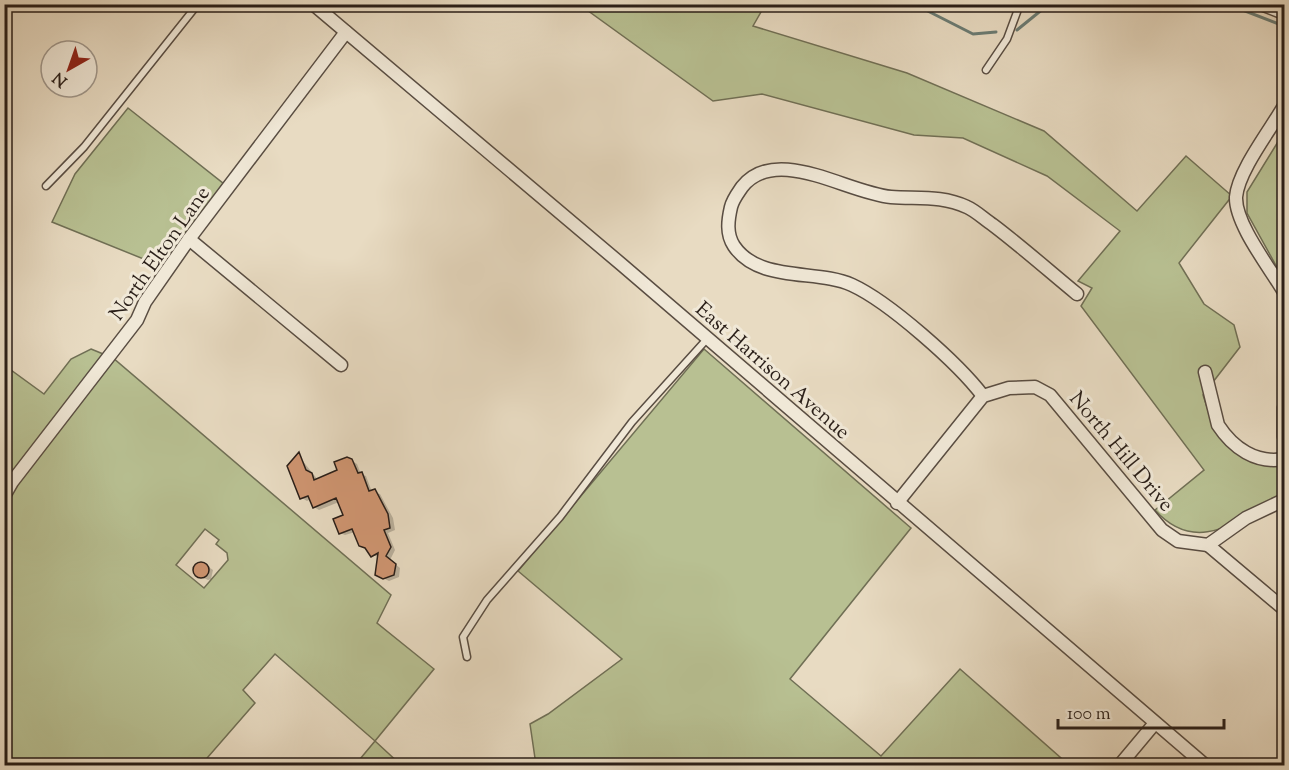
<svg xmlns="http://www.w3.org/2000/svg" width="1289" height="770" viewBox="0 0 1289 770" font-family="'Sorts Mill Goudy',serif">
<style>
.green{fill:#b8c092;stroke:#706f55;stroke-width:1.5;fill-rule:evenodd}
.shadow{fill:#0003}
.lines{fill:none;stroke-linecap:round;stroke-linejoin:round}
.stream{stroke:#6b7c74;stroke-width:3}
.building{fill:#cf9571;stroke:#291e18;stroke-width:1.5}
.lane-casing{stroke:#594d42;stroke-width:9}
.street-casing{stroke:#594d42;stroke-width:15}
.lane{stroke:#f0e8d7;stroke-width:6}
.street{stroke:#f0e8d7;stroke-width:12}
.labels{text-anchor:middle;stroke-width:6;stroke-linejoin:round;paint-order:stroke}
.street-label{font-size:21px;fill:#291e18;stroke:#f0e8d7}
</style>
<rect width="100%" height="100%" fill="#e8dbc2"/>
<filter id="stains"><feTurbulence type="fractalNoise" baseFrequency=".00333" numOctaves="4"/><feColorMatrix values="0 0 0 0 .2 0 0 0 0 .09 0 0 0 0 .02 0 0 0 .5 -.17"/></filter>
<radialGradient id="worn" r=".72"><stop offset=".6" stop-color="#630" stop-opacity="0"/><stop offset="1" stop-color="#630" stop-opacity=".3"/></radialGradient>
<g class="green">
<path d="M580,5H765L753,26L907,73L1044,131L1137,211L1186,156L1232,196L1179,263L1204,304L1234,325L1240,347L1203,395L1214,429L1257,464L1284,460V497C1239,519 1197,557 1155,510L1204,470L1081,306L1092,288L1078,281L1120,231L1047,176L963,138L914,135L762,94L713,101Z"/>
<path d="M128,108L224,184L161,266L52,222L75,174Z"/>
<path d="M1284,132V280L1247,213V192Z"/>
<path d="M91,349L113,358L391,595L377,623L434,669L375,741L401,765H355L375,741L275,654L243,690L255,703L201,765H5L4,365L44,394L71,359ZM205,529L219,540L216,544L227,553L228,560L204,588L176,565Z"/>
<path d="M704,349L911,528L790,679L881,756L960,669L1069,765H536L530,724L548,714L622,659L518,571Z"/>
</g>
<g class="shadow">
<path d="M298,455L318,480L339,471L347,458L357,464L361,474L366,476L372,492L380,494L393,518L395,530L388,533L395,550L390,560L400,568L399,577L389,581L381,577L379,557L372,555L355,532L345,535L340,533L345,516L339,502L319,510L314,507L311,499L307,501L302,498Z"/>
<path d="M204,564L213,570L211,579L208,580L196,574L194,570L197,565Z"/>
</g>
<g class="lines">
<g class="stream">
<path d="M914,4L973,34L996,32"/>
<path d="M1227,4L1284,26"/>
<path d="M1017,30L1049,4"/>
</g>
</g>
<g class="building">
<path d="M299,452L306,470L312,473L314,480L337,470L334,462L347,457L352,459L358,473L362,472L369,491L375,489L388,514L390,528L384,530L391,547L386,556L396,564L394,575L383,579L375,575L378,553L371,557L365,548L359,546L352,529L339,534L333,519L343,515L336,498L313,508L308,496L300,499L287,466Z"/>
<circle cx="201" cy="570" r="8"/>
</g>
<g class="lines">
<g class="lane-casing">
<g id="lane">
<path d="M986,70L1007,39L1020,4"/>
<path d="M46,186L84,147L198,4"/>
<path d="M467,657L463,637L487,600L560,517L632,422L707,339"/>
</g>
</g>
<g class="street-casing">
<g id="street">
<path d="M313,4L621,264L1206,766"/>
<path d="M1261,4L1284,13"/>
<path d="M1284,106C1271,129 1238,171 1236,197C1235,224 1270,268 1284,292"/>
<path d="M189,239L341,365"/>
<path d="M1205,372L1218,425C1233,448 1256,464 1284,459"/>
<path d="M983,396C958,363 889,302 852,285C817,269 759,283 734,246C726,234 728,220 731,207C733,199 738,193 742,187C776,144 847,193 891,197C917,199 942,195 967,207C976,211 984,219 993,225C1022,247 1049,271 1077,294"/>
<path d="M1284,407V437"/>
<path d="M4,496L12,482L137,320L145,302L189,239L346,32"/>
<path d="M897,503L983,396L1009,388L1035,387L1050,395L1162,530L1178,541L1208,545L1246,518L1284,500"/>
<path d="M1208,545L1284,609"/>
<path d="M1119,766L1155,723"/>
</g>
</g>
<use href="#lane" class="lane"/>
<use href="#street" class="street"/>
</g>
<g class="labels">
<g class="street-label">
<text transform="translate(159 253) rotate(-55)" y="7">North Elton Lane</text>
<text transform="translate(773 370) rotate(41)" y="7">East Harrison Avenue</text>
<text transform="translate(1122 451) rotate(50)" y="7">North Hill Drive</text>
</g>
</g>
<rect width="1289" height="770" fill="none" stroke="#e8dbc2" stroke-width="24"/>
<rect x="6" y="6" width="1277" height="758" fill="none" stroke="#291e18" stroke-width="3"/>
<rect x="12" y="12" width="1265" height="746" fill="none" stroke="#291e18" stroke-width="1.5"/>
<g transform="translate(69 69) rotate(220)"><circle r="28" fill="#f0e8d7" stroke="#a0978b" stroke-width="1.5"/>
<path d="M0-4.5L10 22L0 15L-10 22Z" fill="#8f2418"/>
<text y="-9" font-size="16" font-weight="bold" text-anchor="middle" fill="#291e18">N</text>
</g>
<path d="M1058 719v9h166v-9" fill="none" stroke="#291e18" stroke-width="3"/>
<text x="1067" y="719" font-size="18" fill="#291e18" stroke="#f0e8d7" stroke-width="4.5" paint-order="stroke">100 m</text>
<rect width="100%" height="100%" filter="url(#stains)"/>
<rect width="100%" height="100%" fill="url(#worn)"/>
</svg>
